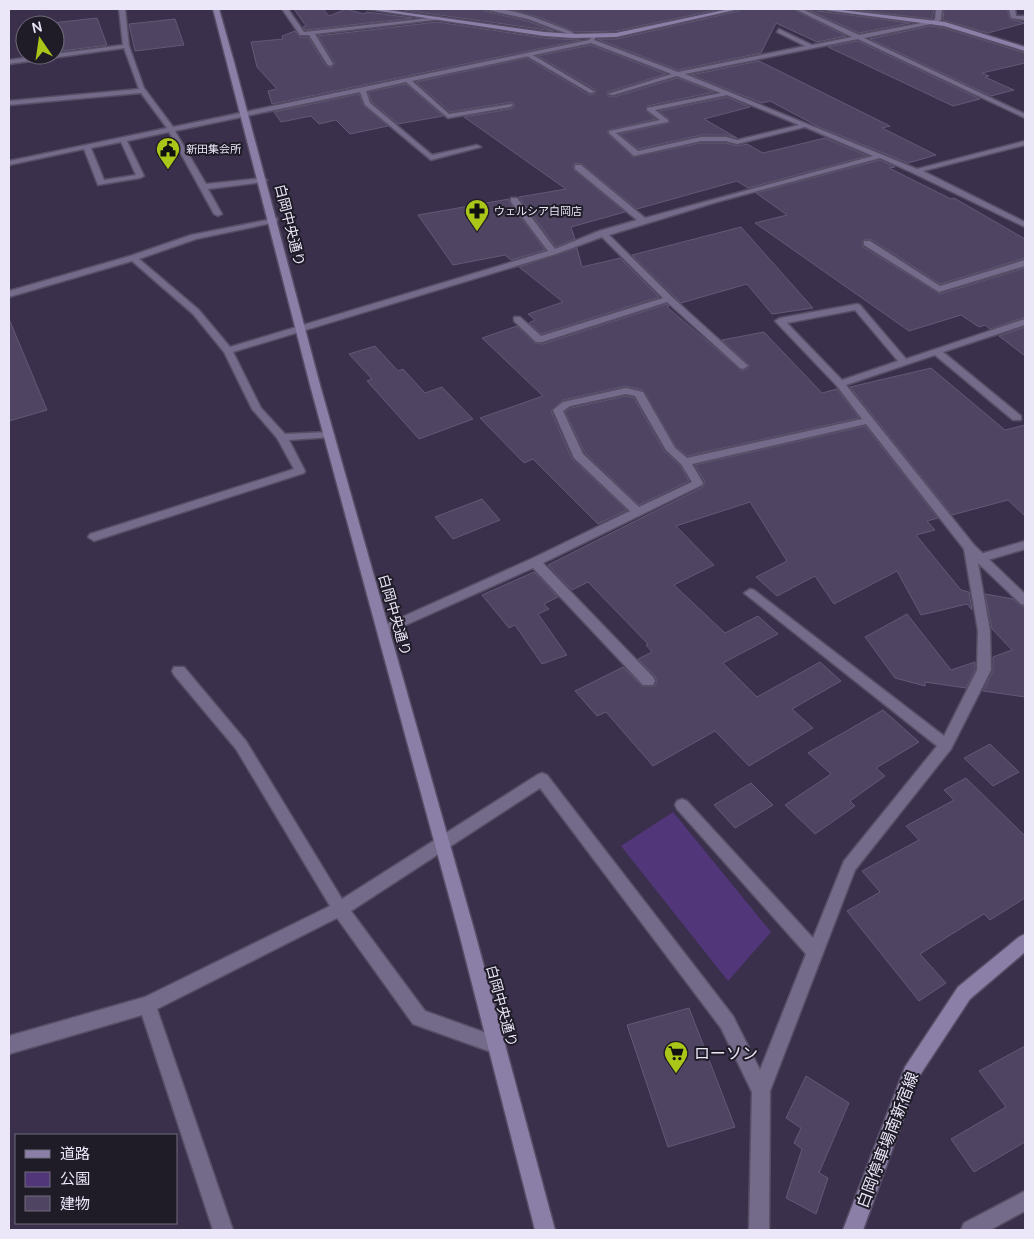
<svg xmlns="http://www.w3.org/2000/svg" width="1034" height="1239" viewBox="0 0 1034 1239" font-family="Manrope,'Noto Sans JP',sans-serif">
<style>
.green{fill:#513679}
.building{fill:#4f4562;stroke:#635977}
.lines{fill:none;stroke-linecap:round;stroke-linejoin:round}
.lane-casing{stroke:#564e65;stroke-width:3}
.street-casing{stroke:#564e65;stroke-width:3}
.secondary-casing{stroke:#564e65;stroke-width:3}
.lane{fill:#746a89;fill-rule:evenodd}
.street{fill:#746a89;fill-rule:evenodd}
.secondary{fill:#8b7ea7;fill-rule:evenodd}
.labels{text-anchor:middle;stroke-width:4;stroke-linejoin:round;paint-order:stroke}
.far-poi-label{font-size:11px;fill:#ebe6f8;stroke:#1f1b27;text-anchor:start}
.street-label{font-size:14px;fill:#ebe6f8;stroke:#1f1b27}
.near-poi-label{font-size:16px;fill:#ebe6f8;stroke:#1f1b27;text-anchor:start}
.near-street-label{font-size:16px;fill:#ebe6f8;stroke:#1f1b27}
</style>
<rect width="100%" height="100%" fill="#3a304c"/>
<path class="green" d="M673,812L771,932L728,981L621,846Z"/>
<g class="building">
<path d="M294,9H323L329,16L346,9L364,14L366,12L413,18L305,30L303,27L306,26Z"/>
<path d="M405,9H482L484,11L527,21L554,31L404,10Z"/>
<path d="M508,9H721L616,31L575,32L541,18Z"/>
<path d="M741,9H793L846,36L817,42L776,23L761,53L678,70L597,39H616L739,11Z"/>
<path d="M806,9H816L818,11L910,23L859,33Z"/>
<path d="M847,9H934L932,19Z"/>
<path d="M944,9H1007L1010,19L1025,23L988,33L943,20Z"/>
<path d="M97,18L107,45L55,52V25L52,23Z"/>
<path d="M175,19L184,45L135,51L129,24Z"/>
<path d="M437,22L544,38L581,40L272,104L268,91L277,89L257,67L251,42L283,39L282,36L295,31L300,37H308L325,65L331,68L335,63L318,36Z"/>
<path d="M930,26L944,28L1025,53V63L982,73L989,76L985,77L1014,90L991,96L870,39Z"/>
<path d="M858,41L980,99L953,106L828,47Z"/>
<path d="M591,45L666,74L607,92L608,96L614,97L677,78L714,92L647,106L646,111L656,119L608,130V134L633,157L701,143H726L737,146L747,144L763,153L825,138L867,156L748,188L737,181L637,209L582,164L575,163L573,165L574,170L625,212L571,227L575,239L556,247L519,197L566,189L464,117L510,109L514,107V104L512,102L450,112L416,82L527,58L589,95L595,94L596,90L538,56Z"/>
<path d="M759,61L890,126L882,128L936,155L908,163L819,127L770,101L762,103L691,75Z"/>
<path d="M406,84L443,116L398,124L372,102L368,92Z"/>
<path d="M359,94L364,106L388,126L350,134L336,120L319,124L311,116L281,122L274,112Z"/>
<path d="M727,97L750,107L704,119L737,138L726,135H701L638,149L620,134L669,123V119L659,111Z"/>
<path d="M880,160L895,167L889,168L951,199L954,198L1025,239V258L940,284L871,239L863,240V247L940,294L1025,268V317L990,329L985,325L979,327L961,315L909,331L755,223L787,215L756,193Z"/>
<path d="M509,199L510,203L545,250L511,260L505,255L453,265L418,215Z"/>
<path d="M741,227L813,308L772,314L747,284L681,303L632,255Z"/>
<path d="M577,248L582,267L620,258L659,297L541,334L529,323L535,320L528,314L563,302L519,267Z"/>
<path d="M667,304L669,306L667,307L742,371L749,368V365L722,340L764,332L822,393L837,389L859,418L687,456L676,447L643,390L626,386L563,400L551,411L572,459L627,510L598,524L533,459L524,463L480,418L543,396L482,338L517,326L535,343L543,344Z"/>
<path d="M9,319L47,410L9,421Z"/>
<path d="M1025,327V356L999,336Z"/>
<path d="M375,346L398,371L403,369L425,393L442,387L473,419L419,439L367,381L372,379L349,354Z"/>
<path d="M931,368L1005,430L1025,425V516L1008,500L952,515L850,387Z"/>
<path d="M626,396L634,398L664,451L680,465L689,481L639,505L585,453L565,412L571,408Z"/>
<path d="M865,426L938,518L927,521L935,530L916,535L961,590L969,592L972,610L967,604L921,615L897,571L834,604L815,576L777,596L756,577L787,561L750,502L676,526L714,565L674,585L725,633L758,616L778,634L723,663L757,697L820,662L841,681L792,709L813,728L749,766L715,731L653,766L606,712L597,716L575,691L623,667L642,686H655L657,682L655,676L638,659L652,652L646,645L648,644L588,582L572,590L548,565L703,487L705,482L695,465Z"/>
<path d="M482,499L500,520L453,539L435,517Z"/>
<path d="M534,572L558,597L544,604L549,609L538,614L567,655L542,664L515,625L509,628L482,595Z"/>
<path d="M985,594L1013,599L1020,605L1025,607V697L983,691L993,671V657L1012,650L992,629Z"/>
<path d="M907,614L951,670L975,662V670L966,688L925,682V686L895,678L865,637Z"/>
<path d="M883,710L919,742L876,768L885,776L850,801L855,806L815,834L785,805L831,774L808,753Z"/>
<path d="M990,744L1019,772L993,786L964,758Z"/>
<path d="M966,778L1025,836V898L990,920L984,914L920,954L946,983L919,1001L847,911L880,892L862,871L919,840L906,826L954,800L944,790Z"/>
<path d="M751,783L773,805L735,828L714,805Z"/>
<path d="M689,1008L735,1127L668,1147L627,1025Z"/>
<path d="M1025,1046V1142L974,1172L951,1139L1006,1107L979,1071Z"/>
<path d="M806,1076L849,1103L819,1173L828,1178L816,1214L786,1198L802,1149L794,1143L801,1128L786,1118Z"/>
</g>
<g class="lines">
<g class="lane-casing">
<g id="lane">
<path d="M527,54H531L595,92L590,93L527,56Z"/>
<path d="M678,72L681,74L680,75L613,95L608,94Z"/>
<path d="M1025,541V549L981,562L975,558L977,555Z"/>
</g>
</g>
<g class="street-casing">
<g id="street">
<path d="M119,9H125L129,46L144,88L173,127L589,40L594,34L597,36L594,40L678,72L805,46L777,32L779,29L812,45L852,37L795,9H802L859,35L932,21L935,19L936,9H942L941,20L936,23L864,38L1025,114V118L858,39L685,74L917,169L1025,141V145L923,171L1025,222V227L913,173L880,158L717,202L609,235L672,297L746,364L748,366L743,369L740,368L667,302L542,342H536L514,321V317H520L541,336L663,298L602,237L556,254L233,352L261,408L285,434L329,432L333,433L334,435L333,437L289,440L305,471L304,473L94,541L88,537L90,534L294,469L277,438L252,409L224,352L193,314L132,261L9,297V291L130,256L191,235L277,218V222L196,239L139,259L199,310L230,347L548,251L511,202V198H517L555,249L599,231L637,220L575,169V165H581L645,218L873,156L805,127L737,144L726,141H701L634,156L609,133V131L660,120L647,110V108L721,93L591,43L412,81L449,114L512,104L513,105L510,107L448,118L406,82L366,91L370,103L432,155L477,145L481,147L431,160L365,105L360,92L175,131L206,184L263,178L267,180L263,182L208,189L222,214L218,216L214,214L169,132L127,141L144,176L140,178L98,185L84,149L9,165V161L167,128L141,93L9,105V101L139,89L124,48L9,64V60L123,45ZM727,95L799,125L737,140L726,137H701L638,151L616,133L668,122V120L655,110ZM121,142L136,175L104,180L91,148Z"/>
<path d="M282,9H288L304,32L439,17L442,19L315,34L333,64L330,66L327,64L309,35H300Z"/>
<path d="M484,9C514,7 545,22 572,32L576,36L571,37L568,34L528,19Z"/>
<path d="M1009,9H1015L1016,16H1025V20L1011,18Z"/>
<path d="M864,241H870L940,286L1025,260V266L939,292L864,245Z"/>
<path d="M857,304L860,305L906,359L1025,319V325L943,352L1021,416V420H1013L935,355L846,385L974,545L1025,594V605L1021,604L978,563L990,631L991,670L951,749L855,870L770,1091L769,1230H749L752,1092L721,1028L540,788L351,911L425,1011L503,1039L506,1045L503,1051L497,1054L413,1024L337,918L157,1009L233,1230H213L142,1015L9,1054V1036L145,997L330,906L236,749L174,675L172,671L174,667H184L246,741L342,899L537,775L542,773L547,775L733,1016L760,1070L806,954L677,809L675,805L677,801L682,799L687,801L813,938L844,861L937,746L744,593L750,589L754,590L944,736L977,670L978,631L964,549L866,424L692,464L703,483L702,485L543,563L653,677L655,681L653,685H643L533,568L388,633H380L378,630L380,627L531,559L630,511L574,458L553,410L563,402L626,388L643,392L675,448L687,458L862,419L837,386L775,321L780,318ZM855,310L898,361L842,380L787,323ZM626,394L635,396L666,450L681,464L692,482L639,507L583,454L563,411L570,406Z"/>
<path d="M1025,1191V1211L990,1230H961L964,1223Z"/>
</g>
</g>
<g class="secondary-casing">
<g id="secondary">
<path d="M213,9H219L234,62L320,385L475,933L555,1230H535L459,933L310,385Z"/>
<path d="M367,9H380L544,32L573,34L616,33L729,9H739L616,37L573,38L544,36Z"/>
<path d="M818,9H833L945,22L1025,47V51L944,26Z"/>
<path d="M1025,934V952L970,999L918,1078L863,1230H843L905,1067L958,987L1019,937Z"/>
</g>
</g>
<use href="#lane" class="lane"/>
<use href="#street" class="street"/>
<use href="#secondary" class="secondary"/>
</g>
<defs>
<g id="civic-pin" transform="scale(1.25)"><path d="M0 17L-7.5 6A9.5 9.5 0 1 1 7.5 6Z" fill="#aac719" stroke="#1f1b27"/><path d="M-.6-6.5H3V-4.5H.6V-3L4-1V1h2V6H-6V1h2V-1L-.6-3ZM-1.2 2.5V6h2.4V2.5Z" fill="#111"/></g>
<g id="pharmacy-pin" transform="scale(1.25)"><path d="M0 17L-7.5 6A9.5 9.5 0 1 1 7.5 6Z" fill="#aac719" stroke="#1f1b27"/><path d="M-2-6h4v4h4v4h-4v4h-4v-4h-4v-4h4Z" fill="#111"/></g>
<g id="supermarket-pin" transform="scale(1.25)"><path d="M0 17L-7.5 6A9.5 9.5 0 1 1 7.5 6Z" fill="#aac719" stroke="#1f1b27"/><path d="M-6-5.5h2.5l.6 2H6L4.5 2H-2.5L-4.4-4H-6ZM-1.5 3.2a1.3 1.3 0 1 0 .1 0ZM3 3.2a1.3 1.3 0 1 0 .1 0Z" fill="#111"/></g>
</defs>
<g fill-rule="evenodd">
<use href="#civic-pin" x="168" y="149"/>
<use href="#pharmacy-pin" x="477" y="211"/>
<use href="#supermarket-pin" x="676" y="1053"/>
</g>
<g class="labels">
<g class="far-poi-label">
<text x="186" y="153">新田集会所</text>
<text x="494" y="215">ウェルシア白岡店</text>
</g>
<g class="street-label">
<text transform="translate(290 225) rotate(76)" y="5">白岡中央通り</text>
<text transform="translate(395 615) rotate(74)" y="5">白岡中央通り</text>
<text transform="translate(502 1006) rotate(75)" y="5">白岡中央通り</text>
</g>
<g class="near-poi-label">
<text x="694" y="1059">ローソン</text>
</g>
<g class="near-street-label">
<text transform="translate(887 1140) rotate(-69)" y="6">白岡停車場南新宿線</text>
</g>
</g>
<rect width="1034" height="1239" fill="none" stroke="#ebe6f8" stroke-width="20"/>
<rect x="15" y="1134" width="162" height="90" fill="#1f1b27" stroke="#716c7b"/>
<rect x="25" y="1150" width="25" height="8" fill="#8b7ea7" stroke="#716c7b"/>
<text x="60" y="1159" font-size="15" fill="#ebe6f8">道路</text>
<rect x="25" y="1172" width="25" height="15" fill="#513679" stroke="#716c7b"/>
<text x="60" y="1184" font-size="15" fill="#ebe6f8">公園</text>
<rect x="25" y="1196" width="25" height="15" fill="#4f4562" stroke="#716c7b"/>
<text x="60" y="1209" font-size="15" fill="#ebe6f8">建物</text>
<g transform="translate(40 40) rotate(347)"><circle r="24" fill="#1f1b27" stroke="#716c7b"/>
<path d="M0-4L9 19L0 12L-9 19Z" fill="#aac719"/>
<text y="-8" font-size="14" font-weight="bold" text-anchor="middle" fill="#ebe6f8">N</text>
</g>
</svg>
